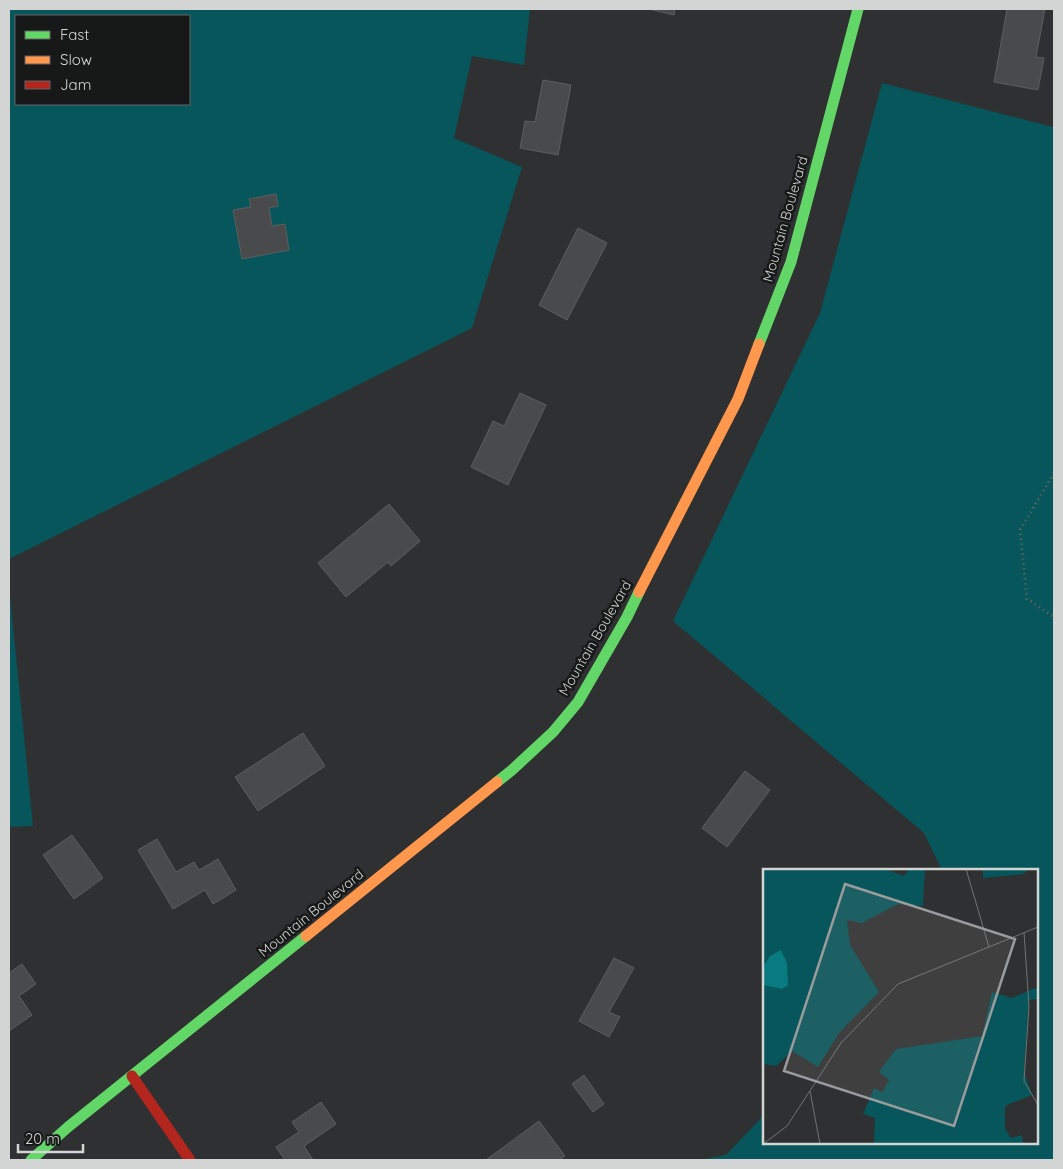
<svg xmlns="http://www.w3.org/2000/svg" width="1063" height="1169" viewBox="0 0 1063 1169" font-family="Quicksand,sans-serif">
<style>
.green{fill:#06565b;fill-rule:evenodd}
.building{fill:#494a4b;stroke:#5d5e5f}
.lines{fill:none;stroke-linecap:round;stroke-linejoin:round}
.path{stroke:#6a6668;stroke-width:3;stroke-dasharray:1 4;stroke-linecap:butt}
.fast{stroke:#63d668;stroke-width:11}
.slow{stroke:#ff974d;stroke-width:11}
.jam{stroke:#b3261e;stroke-width:11}
.labels{text-anchor:middle;stroke-width:5;stroke-linejoin:round;paint-order:stroke}
.street-label{font-size:14px;fill:#d3d5d5;stroke:#171919}
.inset-road{fill:none;stroke:#717273;stroke-width:1}
.view{fill:#9a9b9c;fill-opacity:0.15;stroke:#9a9b9c;stroke-width:2.5}
.inset-edge{fill:none;stroke:#d3d5d5;stroke-width:2.5}
</style>
<rect width="100%" height="100%" fill="#2f3031"/>
<g class="green">
<path d="M9,9H530L524,65L472,56L454,138L522,167L472,328L9,559ZM16,16H189V104H16Z"/>
<path d="M882,83L1053,127L1054,126V1160H699L726,1155L764,1115V1143H1037V870H942L924,833L673,621L820,313Z"/>
<path d="M9,586L33,826L9,827Z"/>
</g>
<g class="building">
<path d="M649,9H675L674,15Z"/>
<path d="M1007,9H1045L1036,57L1044,58L1038,90L994,82Z"/>
<path d="M543,80L571,85L558,155L520,148L525,121L535,122Z"/>
<path d="M276,194L278,206L269,208L272,226L285,224L289,250L242,259L233,210L251,207L249,199Z"/>
<path d="M578,228L607,243L567,320L539,305Z"/>
<path d="M520,393L546,405L508,485L471,467L493,421L504,426Z"/>
<path d="M389,504L420,541L391,566L388,562L346,597L318,563Z"/>
<path d="M303,733L325,766L258,811L235,777Z"/>
<path d="M745,771L770,790L727,847L702,828Z"/>
<path d="M72,835L103,878L74,899L43,855Z"/>
<path d="M157,839L176,872L194,862L199,870L218,859L236,890L213,904L205,890L173,909L138,850Z"/>
<path d="M614,958L634,968L609,1012L620,1017L609,1037L579,1021Z"/>
<path d="M22,964L36,984L19,996L32,1015L9,1031V973Z"/>
<path d="M584,1075L604,1104L593,1112L572,1084Z"/>
<path d="M321,1102L336,1124L304,1146L313,1160H285L276,1147L299,1132L292,1122Z"/>
<path d="M539,1121L565,1156L559,1160H486Z"/>
</g>
<g class="lines">
<path class="path" d="M1054,473L1020,530L1027,599L1054,617"/>
<g class="fast">
<path d="M759,344L791,262L858,9"/>
<path d="M497,782L512,770L553,732L578,702L627,617L639,592"/>
<path d="M31,1160L68,1127L306,936"/>
</g>
<g class="slow">
<path d="M639,592L738,399L759,344"/>
<path d="M306,936L497,782"/>
</g>
<path class="jam" d="M132,1076L190,1160"/>
</g>
<g class="labels">
<g class="street-label">
<text transform="translate(785 219) rotate(-74)" y="5">Mountain Boulevard</text>
<text transform="translate(595 638) rotate(-60)" y="5">Mountain Boulevard</text>
<text transform="translate(311 913) rotate(-39)" y="5">Mountain Boulevard</text>
</g>
</g>
<g transform="translate(763 869)">
<rect width="275" height="275" fill="#2f3031"/>
<path d="M0,0H122L141,7L146,0H162L160,37L135,35L99,54L84,51L87,76L116,123L76,164L55,198L29,182L13,197L0,195ZM220,0H266L260,5L220,9ZM275,118V130L266,131L261,203L269,226L242,237V260L248,269L259,266L260,275H111L112,249L100,245L111,219L119,223L126,211L116,203L133,180L219,167L229,123L249,129Z" fill="#06565b"/>
<path d="M18,81L24,94L25,116L19,120L0,116V98L7,87Z" fill="#087a80"/>
<path class="inset-road" d="M203,0L226,78M261,63L266,138L261,212L275,236M47,222L57,275M0,275L24,257L78,174L135,115L275,58"/>
<path class="view" d="M82,15L252,70L191,257L21,202Z"/>
<rect width="275" height="275" class="inset-edge"/>
</g>
<rect width="1063" height="1169" fill="none" stroke="#d3d5d5" stroke-width="20"/>
<rect x="15" y="15" width="175" height="90" fill="#171919" stroke="#626464"/>
<rect x="25" y="31" width="25" height="8" fill="#63d668" stroke="#626464"/>
<text x="60" y="40" font-size="15" fill="#d3d5d5">Fast</text>
<rect x="25" y="56" width="25" height="8" fill="#ff974d" stroke="#626464"/>
<text x="60" y="65" font-size="15" fill="#d3d5d5">Slow</text>
<rect x="25" y="81" width="25" height="8" fill="#b3261e" stroke="#626464"/>
<text x="60" y="90" font-size="15" fill="#d3d5d5">Jam</text>
<path d="M18 1144v8h65v-8" fill="none" stroke="#d3d5d5" stroke-width="2.5"/>
<text x="25" y="1144" font-size="15" fill="#d3d5d5" stroke="#171919" stroke-width="4" paint-order="stroke">20 m</text>
</svg>
